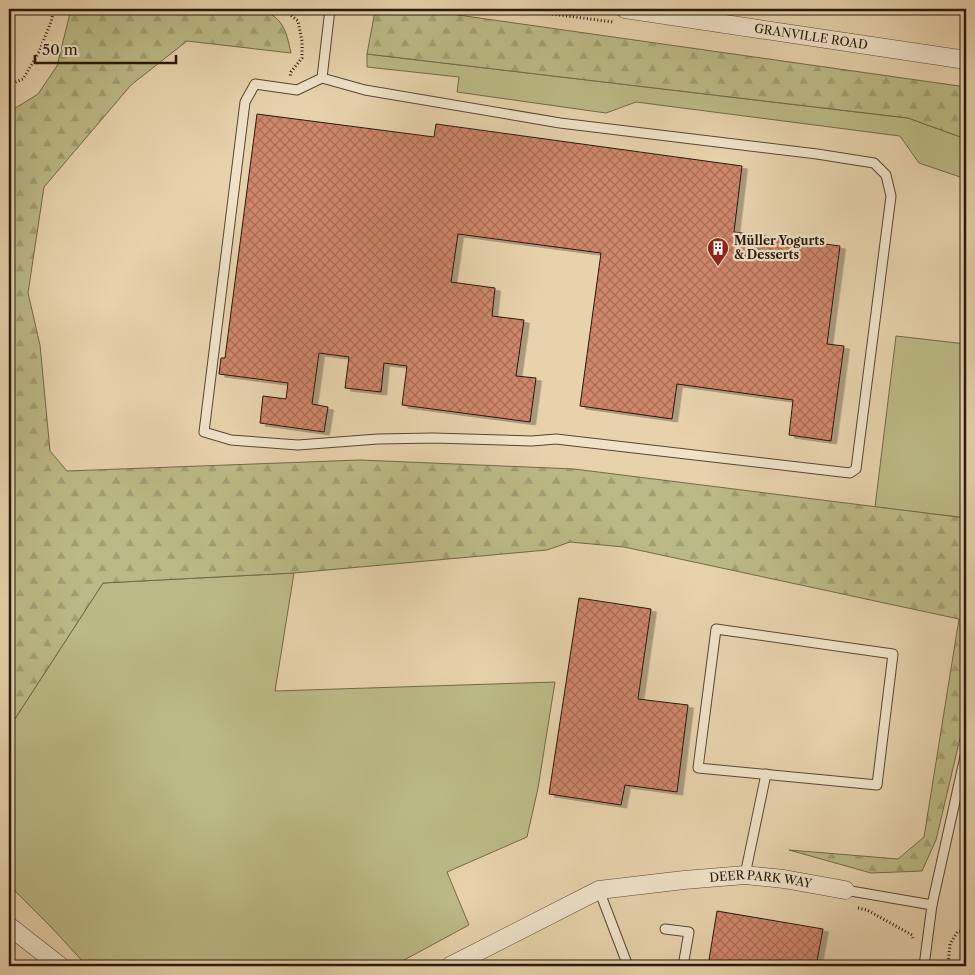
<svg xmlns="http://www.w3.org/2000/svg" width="975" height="975" viewBox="0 0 975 975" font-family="'Libre Caslon Text',serif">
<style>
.green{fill:#bbba86;stroke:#726949}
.forest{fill:url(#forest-firs);stroke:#726949}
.building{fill:url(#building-cross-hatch);stroke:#2a180c;filter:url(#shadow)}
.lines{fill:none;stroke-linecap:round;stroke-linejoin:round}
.lane-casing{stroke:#594634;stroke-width:11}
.street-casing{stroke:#594634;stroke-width:19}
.path{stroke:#2a180c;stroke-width:3;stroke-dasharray:1 2.5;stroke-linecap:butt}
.lane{stroke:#efe2c9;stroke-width:9}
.street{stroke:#efe2c9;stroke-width:18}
.labels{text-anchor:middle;stroke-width:4.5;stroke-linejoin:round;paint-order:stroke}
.street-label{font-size:12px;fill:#2a180c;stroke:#efe2c9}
.poi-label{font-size:12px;font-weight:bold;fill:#2a180c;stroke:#efe2c9;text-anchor:start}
</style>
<defs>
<pattern id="forest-firs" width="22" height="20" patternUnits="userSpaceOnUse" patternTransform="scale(1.25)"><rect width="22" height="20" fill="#bbba86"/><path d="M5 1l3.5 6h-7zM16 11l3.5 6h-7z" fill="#a19f72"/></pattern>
<pattern id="building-cross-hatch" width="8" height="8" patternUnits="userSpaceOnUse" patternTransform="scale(1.25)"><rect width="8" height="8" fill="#cf866b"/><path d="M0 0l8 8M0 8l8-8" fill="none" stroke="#a86d56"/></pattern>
<filter id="shadow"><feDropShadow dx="5.5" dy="3" stdDeviation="0" flood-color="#0004"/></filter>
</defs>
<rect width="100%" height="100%" fill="#e7d2ac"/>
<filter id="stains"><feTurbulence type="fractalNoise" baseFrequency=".004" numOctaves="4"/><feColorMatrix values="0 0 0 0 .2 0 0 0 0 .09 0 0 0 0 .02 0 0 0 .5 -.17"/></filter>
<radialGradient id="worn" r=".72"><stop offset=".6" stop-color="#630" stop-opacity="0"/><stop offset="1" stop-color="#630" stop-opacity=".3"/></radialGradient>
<g class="green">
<path d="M367,54L908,118L966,139V179L919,163L900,136L636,102L606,113L457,92L459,77L367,67Z"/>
<path d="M896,336L966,344V518L875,507Z"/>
<path d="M294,573L275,691L555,682L538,788L527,837L447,872L469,925L393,966H87L52,928L9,885V728L103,583Z"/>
</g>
<g class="forest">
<path d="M71,9H258C283,16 286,30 291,53L187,41L131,85L44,187L28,293L40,345L50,451L67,471L360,460L574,469L966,518V713L936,840L922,871L871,873L789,850L898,859L924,837L959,619L624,547L570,542L547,550L294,573L103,583L9,728V112L38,94L57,66Z"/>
<path d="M375,11L444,13L966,87V139L908,118L367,54Z"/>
</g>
<g class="building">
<path d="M257,114L434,137L436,124L742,166L734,232L840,246L827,344L844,346L831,441L789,435L793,400L677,384L672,419L580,406L601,253L458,234L451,282L495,288L492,316L524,320L516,376L536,378L530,422L402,405L407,366L384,363L381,392L345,388L349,357L319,353L312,404L328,407L324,432L260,423L263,396L286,399L288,383L219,374L221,358H225Z"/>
<path d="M579,598L651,609L638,699L688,705L677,792L625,785L621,805L549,794Z"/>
<path d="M717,911L823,929L816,966H708Z"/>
</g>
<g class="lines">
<g class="lane-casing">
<g id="lane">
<path d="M322,78L365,90L560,123L817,154L874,163L886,175L891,196L856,469L850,473L556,439L532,441L433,438L378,439L298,445L231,440L204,432L245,102L255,84L297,90Z"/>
<path d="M322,78L330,9"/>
<path d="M716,629L893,654L877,785L698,768Z"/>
<path d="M745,875L766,774"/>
<path d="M599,890L628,966"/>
<path d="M845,890L932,905L966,752"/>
<path d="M665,929L689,932L683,966"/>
<path d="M924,966L932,905"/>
</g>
</g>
<g class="street-casing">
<g id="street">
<path id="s1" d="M625,9L966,60"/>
<path d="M9,926L60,966"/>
<path id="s2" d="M450,966L599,890L684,880L745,875L784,879L845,890"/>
</g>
</g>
<g class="path">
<path d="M283,9L298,21L302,41V58L291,72L290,77"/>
<path d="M514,9L613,22"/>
<path d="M355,10L356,9"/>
<path d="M9,85L23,79L39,52L51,22L54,9"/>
<path d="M858,908L867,910L912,935L913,938"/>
<path d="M948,966L950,944L958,931H966"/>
</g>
<use href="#lane" class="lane"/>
<use href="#street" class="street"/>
</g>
<defs>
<g id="building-pin" transform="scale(1.125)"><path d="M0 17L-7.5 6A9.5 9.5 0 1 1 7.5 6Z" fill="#8f2418" stroke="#efe2c9"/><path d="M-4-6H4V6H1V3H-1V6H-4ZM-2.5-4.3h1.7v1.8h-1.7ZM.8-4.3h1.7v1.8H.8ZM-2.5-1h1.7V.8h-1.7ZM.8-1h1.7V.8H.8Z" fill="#fff"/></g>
</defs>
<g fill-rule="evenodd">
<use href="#building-pin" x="718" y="248"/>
</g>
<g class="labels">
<g class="street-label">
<text dy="4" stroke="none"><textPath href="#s1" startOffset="188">GRANVILLE ROAD</textPath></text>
<text dy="4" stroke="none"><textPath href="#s2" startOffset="330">DEER PARK WAY</textPath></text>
</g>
<g class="poi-label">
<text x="734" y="245">Müller Yogurts<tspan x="734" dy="14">&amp; Desserts</tspan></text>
</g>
</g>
<rect width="975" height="975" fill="none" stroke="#e7d2ac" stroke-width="30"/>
<rect x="10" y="10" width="955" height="955" fill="none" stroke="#2a180c" stroke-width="2.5"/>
<rect x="15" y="15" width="945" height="945" fill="none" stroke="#2a180c"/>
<path d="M35 55v8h141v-8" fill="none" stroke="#2a180c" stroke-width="2.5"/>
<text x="42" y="55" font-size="15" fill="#2a180c" stroke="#efe2c9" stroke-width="4" paint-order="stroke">50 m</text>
<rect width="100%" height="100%" filter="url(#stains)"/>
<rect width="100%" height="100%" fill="url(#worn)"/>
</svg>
